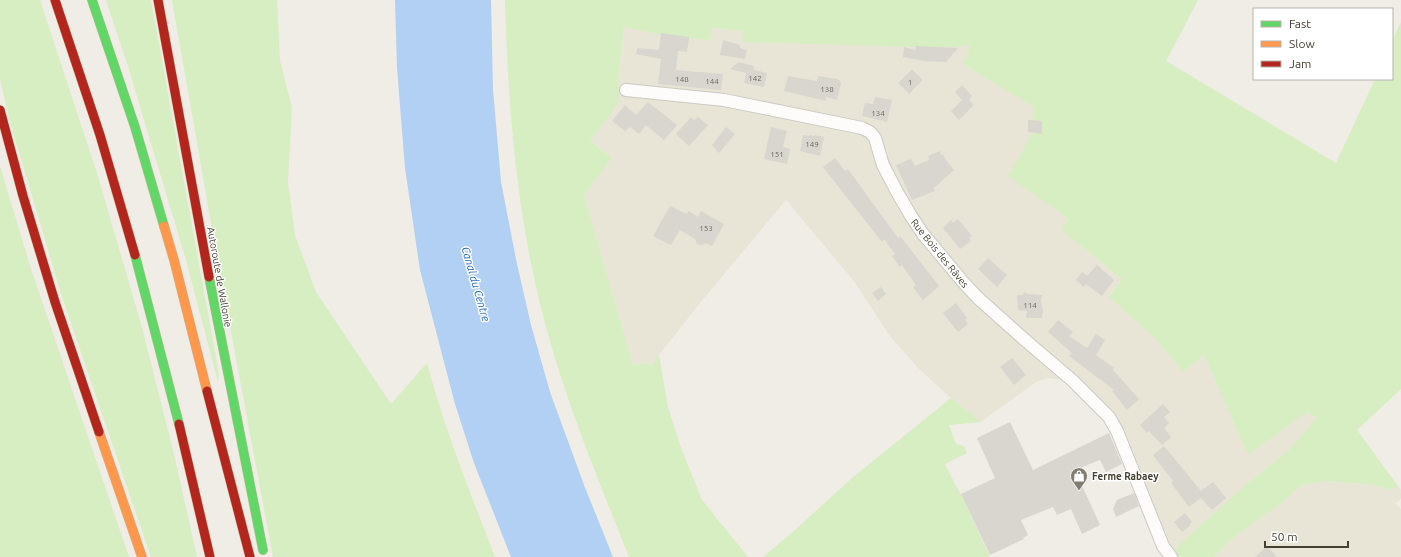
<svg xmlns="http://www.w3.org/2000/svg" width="1401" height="557" viewBox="0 0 1401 557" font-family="Ubuntu,sans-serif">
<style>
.residential{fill:#e8e5d6}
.green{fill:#d7edc2}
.water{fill:#b1d0f3}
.building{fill:#d8d6ce}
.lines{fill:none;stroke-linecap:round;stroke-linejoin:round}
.street-casing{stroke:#cbc9c2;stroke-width:14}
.fast-casing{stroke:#cabf9e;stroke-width:10}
.slow-casing{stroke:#cabf9e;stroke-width:10}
.jam-casing{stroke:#cabf9e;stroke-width:10}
.street{stroke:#fdfcfb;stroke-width:12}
.fast{stroke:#63d668;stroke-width:9}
.slow{stroke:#ff974d;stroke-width:9}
.jam{stroke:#b3261e;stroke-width:9}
.labels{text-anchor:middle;stroke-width:3;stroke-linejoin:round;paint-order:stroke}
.number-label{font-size:8px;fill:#6a665a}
.street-label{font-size:10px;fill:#454032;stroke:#fff}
.poi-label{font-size:10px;font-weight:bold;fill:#454032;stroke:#fff;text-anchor:start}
.water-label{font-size:11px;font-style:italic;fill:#2067bc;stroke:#fff}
</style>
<rect width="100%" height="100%" fill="#efede6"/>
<g class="residential">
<path d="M624,27L662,35L710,40V28L743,31V42L969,43L968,53L963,64L1033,107V132L1009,176L1069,219L1061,230L1122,279L1155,338L1183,372L1204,355L1248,455L1307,412L1318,418L1289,450L1249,482L1171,557L1117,431L1073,381L1048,378L1036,382L981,422L951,398L918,368L889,335L853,280L786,200L700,303L651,365L644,363L633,365L584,195L612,158L590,141L620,88L618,83Z"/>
<path d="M1327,481L1374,485L1391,490L1398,486L1401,490V499L1395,503L1401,509V557H1213L1239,533L1279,505L1302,485Z"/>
</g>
<g class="green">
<path d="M0,0H40L97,173L141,324L173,450L197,557H151L62,297L11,125L0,79Z"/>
<path d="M106,0H151L219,374L218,382L186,260L127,63Z"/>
<path d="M172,0H277L280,61L292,107L288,182L295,235L316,292L391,404L427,363C445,431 470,492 495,557H273L216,251Z"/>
<path d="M505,0H1198L1166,61L1336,163L1375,79H1392V41L1401,22V389L1357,430L1398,486L1391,490L1374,485L1351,483L1327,481L1302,485L1279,505L1239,533L1213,557H1171L1181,543L1249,482L1289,450L1317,418L1307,412L1248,455L1204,355L1183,372L1155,338L1109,297L1122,279L1061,230L1069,219L1008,176L1033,132V107L963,64L968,53L969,44L960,47H917L742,42L743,31L711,28L710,40L662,35L624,27L618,83L620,88L618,103L590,141L612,158L584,195L633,365L644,363L651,365L659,355L668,407L680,445L702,500L748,557H629C601,486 571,415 550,341C518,231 508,114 505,0Z"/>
<path d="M0,166L31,269L129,557H0Z"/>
<path d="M951,398L981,422L949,425L956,444L964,446L967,453L945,464L957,488L961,494L990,557H763L795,530L852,478Z"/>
</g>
<path class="water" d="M395,0H491L493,89L501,182L517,264L531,325L550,392L584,485L613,557H511L474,463L455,404L420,270L405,168L397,68Z"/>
<g class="building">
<path d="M661,33L689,37L687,52L678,51L676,70L723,74L721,90L658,84L661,59L636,54L637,48L659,50Z"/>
<path d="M723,40L740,45V48L747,50L745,59L720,55Z"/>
<path d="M916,46L958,48L946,62L924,61L903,57L904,47L915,50Z"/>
<path d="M739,62L754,66V70L767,73L764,87L744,83L746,73L730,69Z"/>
<path d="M912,69L923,80L909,94L898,83Z"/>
<path d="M788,76L817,81L818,76L838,79L841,83L837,100L826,97V101L784,91Z"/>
<path d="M962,85L972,96L969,100L974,105L959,120L951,111L962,100L955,92Z"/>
<path d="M875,97L892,100L887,122L862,116L865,103L873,104Z"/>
<path d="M648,102L677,125L664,140L646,125L639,134L630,127L625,131L612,121L625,105L636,115Z"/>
<path d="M691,117L694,120L698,117L708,125L689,146L676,134Z"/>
<path d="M1028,120L1042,121V134L1028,132Z"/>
<path d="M726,127L735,134L719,153L712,145Z"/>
<path d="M771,127L787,131L783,147L790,149L787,164L764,159Z"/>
<path d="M803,135L809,136V135L814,136V135L824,137L820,156L800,151Z"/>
<path d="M940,151L941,155L943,154L945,159L954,170L934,188L933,187L935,191L912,200L896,165L911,159L915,166L929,160L928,156Z"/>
<path d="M835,158L845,171L848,169L898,238L900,236L939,286L923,300L913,287L916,285L902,265L900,267L892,256L895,254L884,239L882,242L823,167Z"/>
<path d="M670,206L687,214L689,211L698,217L701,211L724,224L712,246L706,243L701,245L697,244L695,239L680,230L671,245L653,236Z"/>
<path d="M958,219L972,236L969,238L971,241L960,249L943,228L951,220L953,223Z"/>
<path d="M988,258L1007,275L997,287L978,269Z"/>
<path d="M1097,265L1114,280L1102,296L1086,284L1084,287L1076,280L1082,272L1087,276Z"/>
<path d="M881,287L886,294L878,301L872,293Z"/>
<path d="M1025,292L1028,294L1042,295L1041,301L1043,311L1042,318H1026L1027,311L1018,310L1017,295H1022Z"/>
<path d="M956,303L967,318L965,320L968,324L958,332L943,313Z"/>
<path d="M1058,320L1073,332L1069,336L1087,348L1096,334L1105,340L1096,355L1114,368L1113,370L1139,399L1127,410L1112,391L1114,390L1069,356L1072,353L1048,332Z"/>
<path d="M1012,358L1026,375L1014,385L1000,367Z"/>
<path d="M1163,404L1170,412L1164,417L1169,423L1164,428L1171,437L1162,445L1149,431L1147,433L1140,425Z"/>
<path d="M1010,422L1033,470L1109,433L1122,464L1106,472L1100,460L1075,470L1100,525L1082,534L1071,509L1057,515L1053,507L1021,520L1028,535L1023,538L1024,539L990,555L961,494L995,478L977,438Z"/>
<path d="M1164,446L1201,491L1213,482L1226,498L1212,510L1201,498L1189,507L1171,483L1173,481L1153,455Z"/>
<path d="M1134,493L1139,506L1116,517L1113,509L1117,500Z"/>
<path d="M1185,513L1192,522L1190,524V526L1182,532L1174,522Z"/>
<path d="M1267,546L1277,557H1255Z"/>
</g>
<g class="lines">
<g class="street-casing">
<path id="street" d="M626,90L724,100L862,128L870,132L875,138L883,165L897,192L911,216L923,234L963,282L978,298L1025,340L1073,381L1109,417L1117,431L1163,546L1171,557"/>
</g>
<g class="fast-casing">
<g id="fast">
<path d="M92,0L135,127L164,226"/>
<path d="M135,255L179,424"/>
<path d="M209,277L263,550"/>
</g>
</g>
<g class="slow-casing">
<g id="slow">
<path d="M164,226L174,260L207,391"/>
<path d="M99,432L142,557"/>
</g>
</g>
<g class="jam-casing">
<g id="jam">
<path d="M55,0L100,135L135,255"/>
<path d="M158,0L209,277"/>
<path d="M0,110L23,196L55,302L99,432"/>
<path d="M207,391L250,557"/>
<path d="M179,424L210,557"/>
</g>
</g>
<use href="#street" class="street"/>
<use href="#fast" class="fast"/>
<use href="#slow" class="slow"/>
<use href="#jam" class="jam"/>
</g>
<defs>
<g id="shop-pin" transform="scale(0.9)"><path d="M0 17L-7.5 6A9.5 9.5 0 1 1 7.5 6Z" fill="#807d71" stroke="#fff"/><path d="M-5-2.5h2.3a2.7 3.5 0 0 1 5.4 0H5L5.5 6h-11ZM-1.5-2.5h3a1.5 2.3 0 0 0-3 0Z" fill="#fff"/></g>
</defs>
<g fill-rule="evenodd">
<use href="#shop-pin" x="1079" y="476"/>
</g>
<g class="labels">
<g class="number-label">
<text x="755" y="81">142</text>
<text x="682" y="82">148</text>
<text x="712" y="84">144</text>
<text x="910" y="85">1</text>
<text x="827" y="92">138</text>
<text x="878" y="116">134</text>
<text x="812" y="147">149</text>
<text x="777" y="157">151</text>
<text x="706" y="231">153</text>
<text x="1030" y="308">114</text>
</g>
<g class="street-label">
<text transform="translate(940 253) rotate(51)" y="4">Rue Bois des Râves</text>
<text transform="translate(220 277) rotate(80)" y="4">Autoroute de Wallonie</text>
</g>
<g class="poi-label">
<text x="1092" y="480">Ferme Rabaey</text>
</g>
<g class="water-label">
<text transform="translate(476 284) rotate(74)" y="4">Canal du Centre</text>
</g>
</g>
<rect x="1253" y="8" width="140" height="72" fill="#ffffff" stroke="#b5b3ad"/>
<rect x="1261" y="21" width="20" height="6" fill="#63d668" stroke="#b5b3ad"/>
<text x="1289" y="28" font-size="12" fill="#454032">Fast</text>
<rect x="1261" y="41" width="20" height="6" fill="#ff974d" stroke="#b5b3ad"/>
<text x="1289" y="48" font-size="12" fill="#454032">Slow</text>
<rect x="1261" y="61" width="20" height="6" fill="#b3261e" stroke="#b5b3ad"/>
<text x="1289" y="68" font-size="12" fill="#454032">Jam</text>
<path d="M1265 541v6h83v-6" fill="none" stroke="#454032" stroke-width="2"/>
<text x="1271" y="541" font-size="12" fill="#454032" stroke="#ffffff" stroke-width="3" paint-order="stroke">50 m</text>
</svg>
